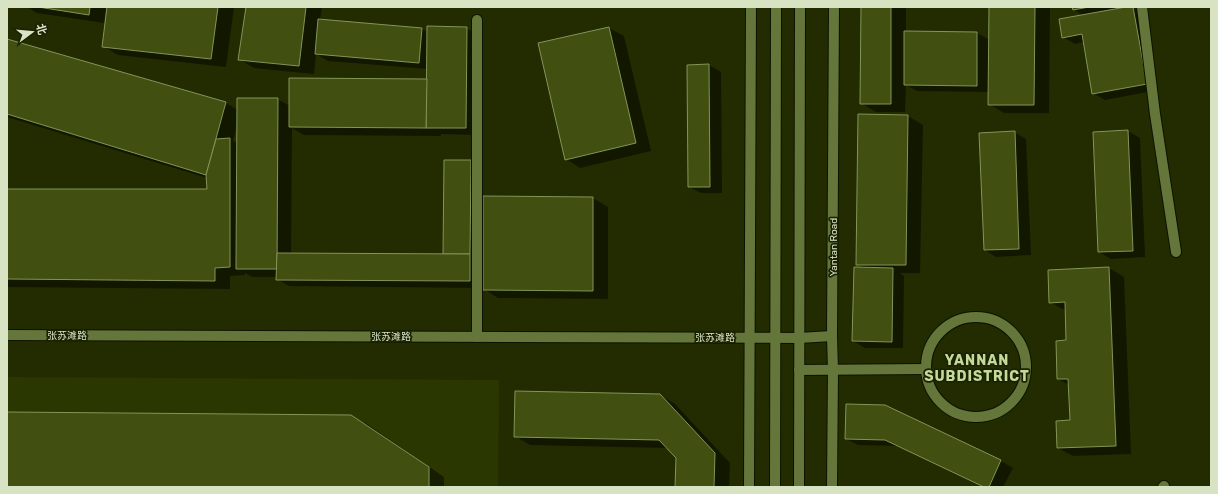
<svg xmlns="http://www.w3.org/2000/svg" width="1218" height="494" viewBox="0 0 1218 494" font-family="Rubik,'Noto Sans SC',sans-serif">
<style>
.built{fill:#2b3700}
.shadow{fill:#0007;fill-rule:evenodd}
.building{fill:#414f11;stroke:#839557}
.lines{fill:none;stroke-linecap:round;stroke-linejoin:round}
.lane-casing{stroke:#0d1300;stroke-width:12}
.street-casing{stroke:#0d1300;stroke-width:12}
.secondary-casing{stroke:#0d1300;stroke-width:12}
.lane{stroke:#65763a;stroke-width:10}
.street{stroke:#65763a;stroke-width:10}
.secondary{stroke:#65763a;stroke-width:10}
.labels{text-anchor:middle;stroke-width:3.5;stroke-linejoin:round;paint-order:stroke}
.street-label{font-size:10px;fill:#d8e3c3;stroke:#1a2203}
.district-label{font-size:14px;font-weight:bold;letter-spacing:1px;fill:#c5d999;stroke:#1a2203}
</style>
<rect width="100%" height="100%" fill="#222c00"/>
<path class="built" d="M7,377L499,380L498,487H7Z"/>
<g class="shadow">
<path d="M27,7H106L104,23L37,13Z"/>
<path d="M108,7H234L226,67L118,55L103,46Z"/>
<path d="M247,7H322L320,20L422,29L428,32L466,28L478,35V135L441,134V136L304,135L292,128L291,254L444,255L470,161L482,168V197L593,198L608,207V299L498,298L484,289V288L289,286L277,279V277H252L245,273V275L230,276V289L7,287V190H208L207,178L7,117V40L226,103L238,110L277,99L290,106L426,80L428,69L328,61L316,54L314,74L254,68L239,59ZM237,126L238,143L233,141Z"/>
<path d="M862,7H906V32L977,33L990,40V7H1050L1049,113H1004L989,104V92L917,91L906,85L905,112H876L861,103Z"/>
<path d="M1073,7H1137L1134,8L1144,14L1158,90L1105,100L1093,93L1084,42L1075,44L1063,37L1084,16L1073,9Z"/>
<path d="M609,28L624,36L651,151L580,168L566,159L539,44Z"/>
<path d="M709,65L721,72L722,193H701L689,187L688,66Z"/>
<path d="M908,116L923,125L920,273H900L904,276L903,348H865L853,341L864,268L857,264Z"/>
<path d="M1128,131L1140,138L1145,257L1111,259L1099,252L1094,133Z"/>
<path d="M1014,132L1026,139L1031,255L996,257L985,250Z"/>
<path d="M1109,268L1124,277L1131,454L1073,456L1058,448L1071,421L1069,385L1058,379L1068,341L1066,311L1050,302Z"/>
<path d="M660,395L675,404L730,463L729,487H676L677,458L667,448L530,445L515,436Z"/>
<path d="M885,406L1001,461L1013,468L1003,487H983L898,446L858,445L846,439Z"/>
<path d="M7,413L351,416L367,424L444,477V487H7Z"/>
</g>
<g class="building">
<path d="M38,7H90L89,15Z"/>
<path d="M107,7H218L211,59L102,47Z"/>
<path d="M246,7H306L299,66L238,60Z"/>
<path d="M861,7H891V104H860Z"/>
<path d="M989,7H1035L1034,105H988Z"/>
<path d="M1072,7H1089L1073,10Z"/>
<path d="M1126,7H1133L1147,84L1092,94L1082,34L1062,38L1059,19Z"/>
<path d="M318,19L422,28L419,63L315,54Z"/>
<path d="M427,26L467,27L466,128H426Z"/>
<path d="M609,27L636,143L565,160L538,43Z"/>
<path d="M904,31L977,32V86L904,85Z"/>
<path d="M7,39L226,102L206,175L7,114Z"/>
<path d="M709,64L710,187H688L687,65Z"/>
<path d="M289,78L427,79L426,128L289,127Z"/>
<path d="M237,98H278L277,269H236Z"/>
<path d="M858,114L908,115L906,265H856Z"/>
<path d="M1128,130L1133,251L1098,252L1093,132Z"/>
<path d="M1015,131L1019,249L984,250L979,133Z"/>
<path d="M230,138V267L215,268V281L7,279V189H207L206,175L216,139Z"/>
<path d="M444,160H471L470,254H443Z"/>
<path d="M483,196L593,197V291L483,290Z"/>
<path d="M277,253L470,254V281L276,280Z"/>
<path d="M854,267L893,268L892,342L852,341Z"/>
<path d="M1109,267L1116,446L1057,448L1056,421L1070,420L1068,379H1057L1056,341L1066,340L1065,302L1049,303L1048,270Z"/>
<path d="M515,391L660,394L715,453L714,487H675L676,458L659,440L514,437Z"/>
<path d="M846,404L885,405L1001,460L989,487H984L885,440L845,439Z"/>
<path d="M7,412L351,415L429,467V487H7Z"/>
</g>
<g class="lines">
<g class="lane-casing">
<g id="lane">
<path d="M1142,7L1155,114L1176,252"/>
<path d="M477,20V337"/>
<circle cx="976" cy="367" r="50"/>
<path d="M799,370L926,369"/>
</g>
</g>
<g class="street-casing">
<g id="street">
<path d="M799,338L832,336"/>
<path d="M749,487L751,7"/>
<path d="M832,487L833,370L832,336L834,7"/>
<path d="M1163,487L1164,486"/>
</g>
</g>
<g class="secondary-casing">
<g id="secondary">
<path d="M7,335L799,338"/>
<path d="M775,487L776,7"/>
<path d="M799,487L800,7"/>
</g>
</g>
<use href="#lane" class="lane"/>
<use href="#street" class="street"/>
<use href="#secondary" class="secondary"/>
</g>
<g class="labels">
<g class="street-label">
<text transform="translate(833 247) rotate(-90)" y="4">Yantan Road</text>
<text x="67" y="339">张苏滩路</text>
<text x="391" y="340">张苏滩路</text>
<text x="715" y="341">张苏滩路</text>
</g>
<g class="district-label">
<text x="977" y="365">YANNAN<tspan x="977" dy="16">SUBDISTRICT</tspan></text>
</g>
</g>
<rect width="1218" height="494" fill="none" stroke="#d8e3c3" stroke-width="16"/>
<g transform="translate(32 32) rotate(74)" stroke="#1a2203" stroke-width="3" paint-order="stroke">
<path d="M0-3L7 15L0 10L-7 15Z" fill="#d8e3c3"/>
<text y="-6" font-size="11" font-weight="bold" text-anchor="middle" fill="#d8e3c3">北</text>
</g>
</svg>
